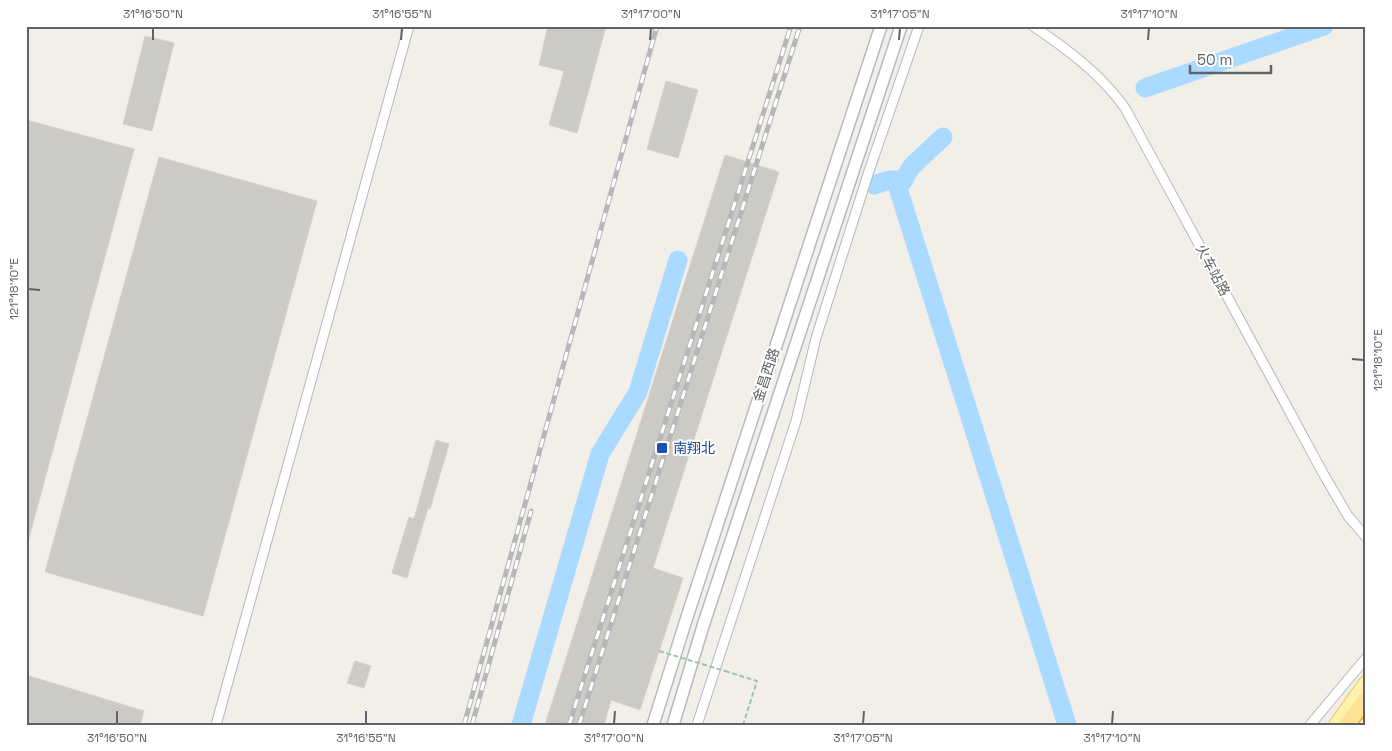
<svg xmlns="http://www.w3.org/2000/svg" width="1392" height="751" viewBox="0 0 1392 751" font-family="'Space Grotesk','Noto Sans SC',sans-serif">
<style>
.lines{fill:none;stroke-linecap:round;stroke-linejoin:round}
.river{stroke:#aadaff;stroke-width:19}
.building{fill:#cccac5;stroke:#d6d1c6}
.street-casing{stroke:#b5b8bc;stroke-width:11}
.secondary-casing{stroke:#b6babf;stroke-width:14}
.primary-casing{stroke:#f2c960;stroke-width:16}
.highway-casing{stroke:#f9ab00;stroke-width:18}
.path{stroke:#9cc7a9;stroke-width:2;stroke-dasharray:5 2.5;stroke-linecap:butt}
.street{stroke:#fff;stroke-width:9}
.secondary{stroke:#fff;stroke-width:11}
.primary{stroke:#fff2af;stroke-width:14}
.highway{stroke:#fde293;stroke-width:15}
.rail-casing{stroke:#b6b7b8;stroke-width:5}
.rail{stroke:#fff;stroke-width:3;stroke-dasharray:9;stroke-linecap:butt}
.path-bridge{stroke:#9cc7a9;stroke-width:2;stroke-dasharray:5 2.5;stroke-linecap:butt}
.ticks{fill:none;stroke:#5f6368;stroke-width:2}
.transit-dot{fill:#1a4fb4;stroke:#fff;stroke-width:2}
.labels{text-anchor:middle;stroke-width:4;stroke-linejoin:round;paint-order:stroke}
.street-label{font-size:14px;fill:#5f6368;stroke:#fff}
.transit-label{font-size:14px;fill:#164399;stroke:#fff;text-anchor:start}
.neatline{fill:none;stroke:#5f6368;stroke-width:2}
.ticks-label{font-size:12px;text-anchor:middle;fill:#5f6368}
</style>
<rect width="100%" height="100%" fill="#f1efe8"/>
<g class="lines">
<g class="river">
<path d="M1145,88L1324,26"/>
<path d="M943,137L912,166L898,188L1067,725"/>
<path d="M874,185L889,180H904"/>
<path d="M521,725L600,454L638,392L678,260"/>
</g>
</g>
<g class="building">
<path d="M548,26H606L577,133L549,125L564,71L539,65Z"/>
<path d="M145,36L174,43L152,131L123,124Z"/>
<path d="M666,81L698,90L678,158L647,149Z"/>
<path d="M26,120L134,149L29,538H26Z"/>
<path d="M725,155L779,172L653,568L683,578L640,710L611,700L604,725H545Z"/>
<path d="M159,157L317,201L203,616L45,572Z"/>
<path d="M436,440L449,444L430,509L428,508L407,578L392,573L409,517L414,519Z"/>
<path d="M355,661L371,666L364,688L347,683Z"/>
<path d="M26,675L144,711L140,725H26Z"/>
</g>
<g class="lines">
<g class="street-casing">
<g id="street">
<path d="M1033,26C1067,49 1101,74 1125,108L1324,475L1348,516L1366,537"/>
<path d="M216,725L409,26"/>
<path d="M697,725L796,421L816,338L869,171L919,26"/>
<path d="M1310,725L1366,658"/>
</g>
</g>
<g class="secondary-casing">
<g id="secondary">
<path d="M653,725L686,620L881,26"/>
<path d="M673,725L703,626L901,26"/>
</g>
</g>
<g class="primary-casing">
<path id="primary" d="M1336,725L1366,683"/>
</g>
<g class="highway-casing">
<path id="highway" d="M1347,725L1366,699"/>
</g>
<path class="path" d="M725,671L757,681L743,725"/>
<use href="#street" class="street"/>
<use href="#secondary" class="secondary"/>
<use href="#primary" class="primary"/>
<use href="#highway" class="highway"/>
<g class="rail-casing">
<g id="rail">
<path d="M464,725L657,26"/>
<path d="M472,725L531,511"/>
<path d="M569,725L791,26"/>
<path d="M579,725L800,26"/>
</g>
</g>
<use href="#rail" class="rail"/>
<path class="path-bridge" d="M659,651L725,671"/>
</g>
<path class="ticks" d="M153,40V28M401,40L402,28M650,40L651,28M899,40L900,28M1148,40L1149,28M28,289L40,290M1352,359L1364,360M117,724V711M366,724V711M614,724L615,711M863,724L864,711M1112,724L1113,711"/>
<rect class="transit-dot" x="656" y="442" width="12" height="12" rx="2.5"/>
<g class="labels">
<g class="street-label">
<text transform="translate(1213 270) rotate(62)" y="5">火车站路</text>
<text transform="translate(766 375) rotate(-72)" y="5">金昌西路</text>
</g>
<g class="transit-label">
<text x="673" y="453">南翔北</text>
</g>
</g>
<rect width="1392" height="751" fill="none" stroke="#ffffff" stroke-width="55"/>
<path d="M1190 65v8h81v-8" fill="none" stroke="#5f6368" stroke-width="2.5"/>
<text x="1197" y="65" font-size="15" fill="#5f6368" stroke="#ffffff" stroke-width="4" paint-order="stroke">50 m</text>
<rect x="28" y="28" width="1336" height="696" class="neatline"/>
<g class="ticks-label">
<text x="153" y="18">31°16'50"N</text>
<text x="402" y="18">31°16'55"N</text>
<text x="651" y="18">31°17'00"N</text>
<text x="900" y="18">31°17'05"N</text>
<text x="1149" y="18">31°17'10"N</text>
<text transform="translate(14 289) rotate(-90)" y="4">121°18'10"E</text>
<text transform="translate(1378 360) rotate(-90)" y="4">121°18'10"E</text>
<text x="117" y="742">31°16'50"N</text>
<text x="366" y="742">31°16'55"N</text>
<text x="614" y="742">31°17'00"N</text>
<text x="863" y="742">31°17'05"N</text>
<text x="1112" y="742">31°17'10"N</text>
</g>
</svg>
